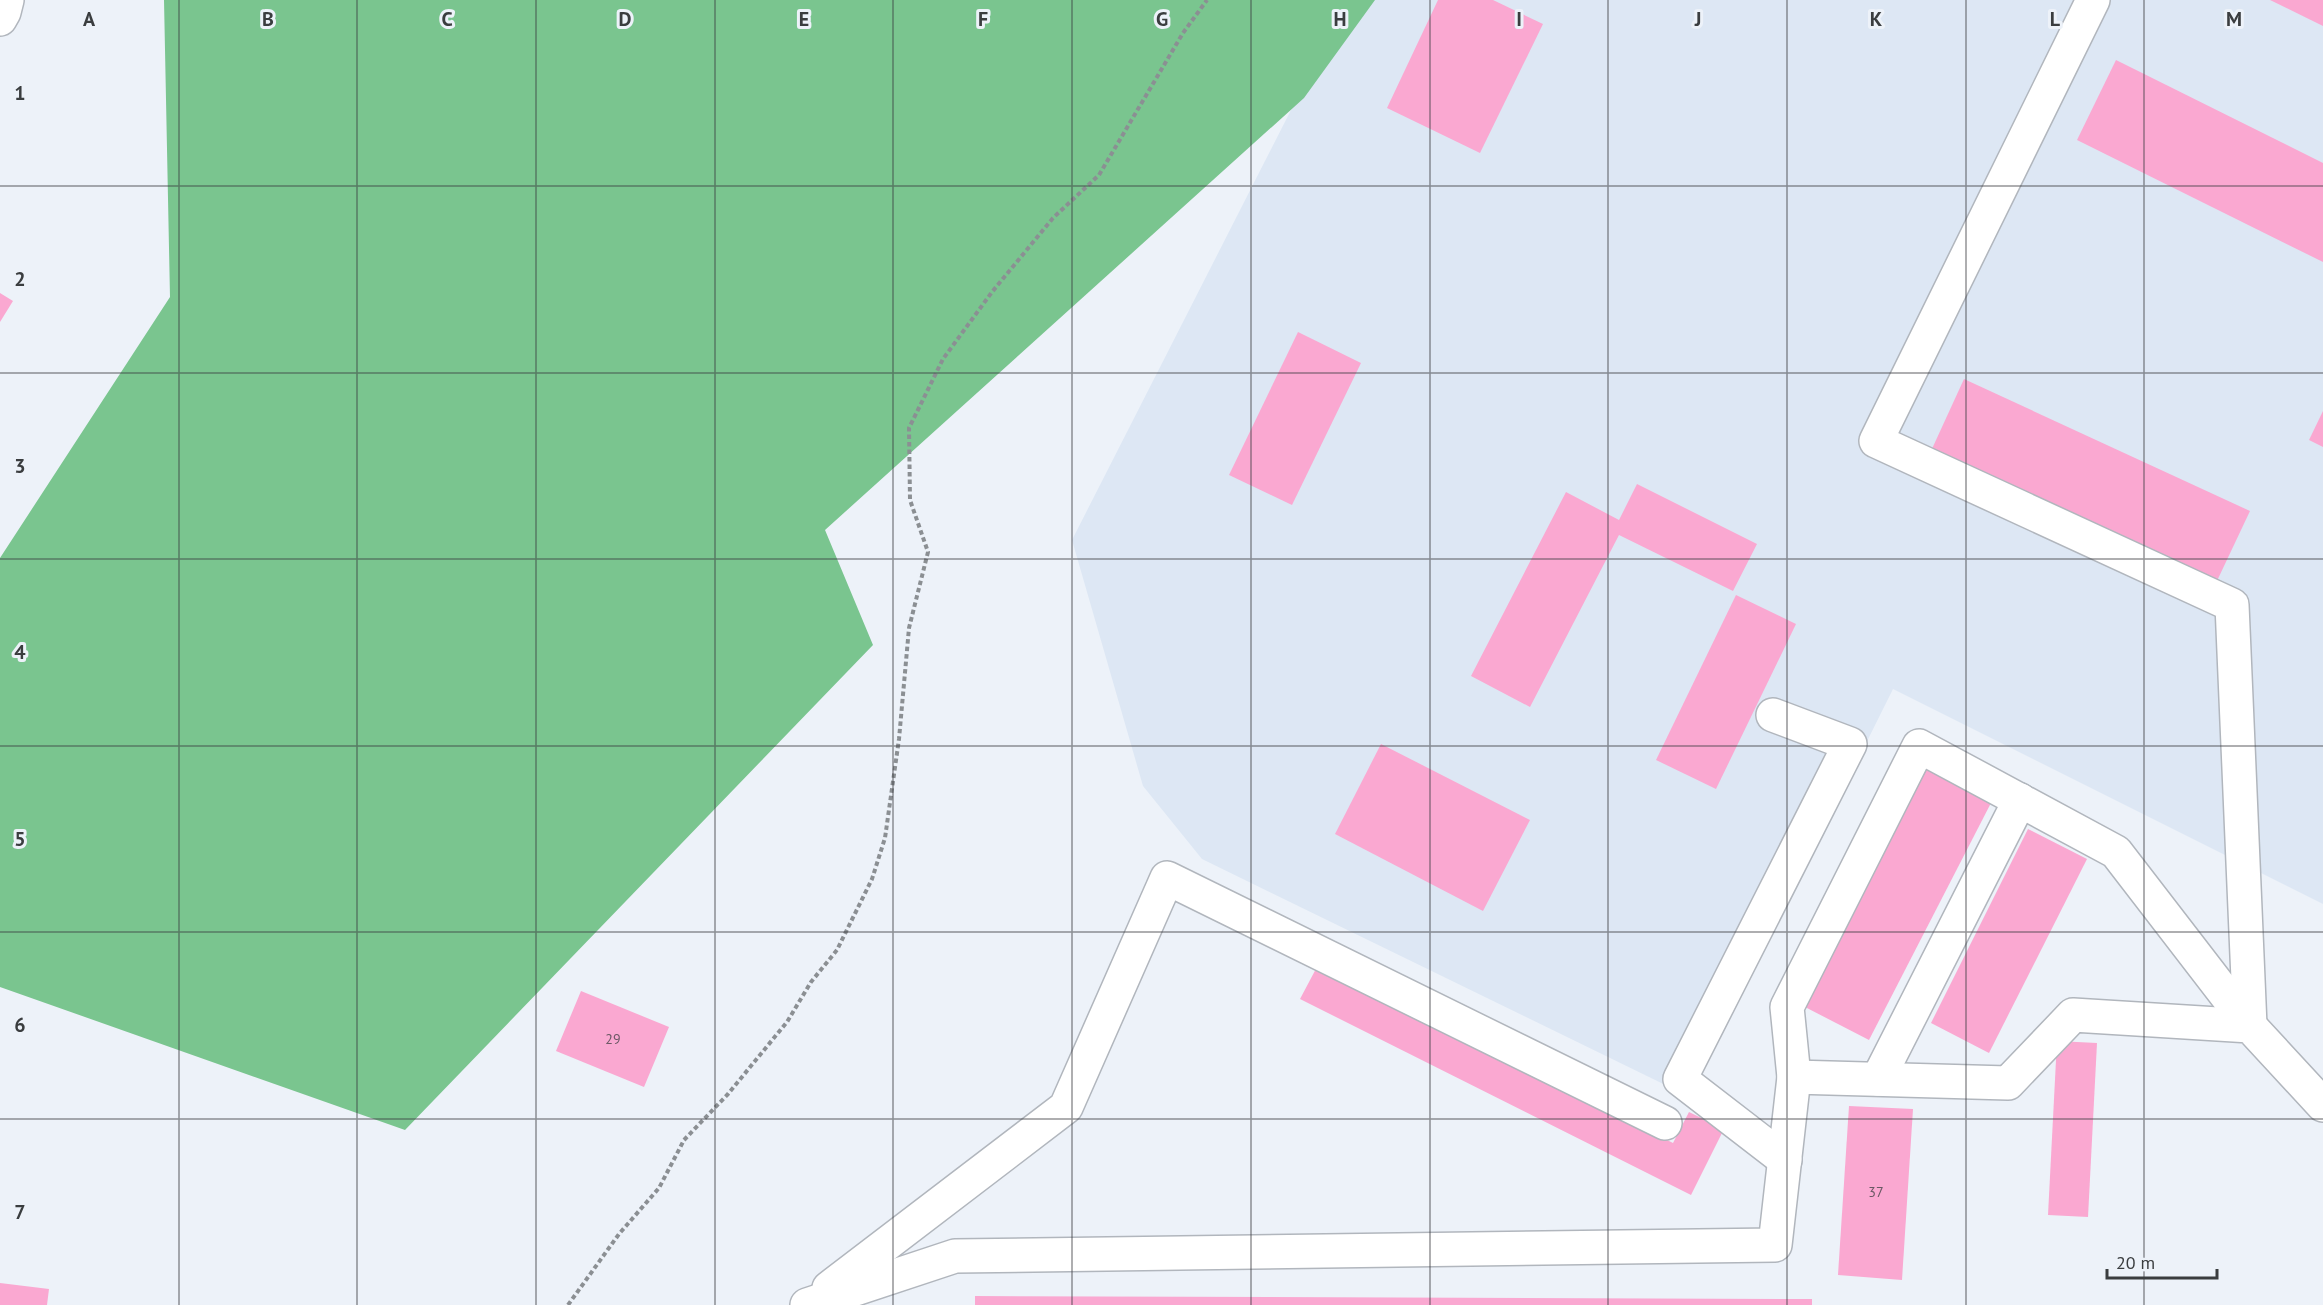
<svg xmlns="http://www.w3.org/2000/svg" width="2323" height="1305" viewBox="0 0 2323 1305" font-family="'PT Sans',sans-serif">
<style>
.built{fill:#dde7f4}
.forest{fill:#7ac58f}
.building{fill:#faa8d1}
.lines{fill:none;stroke-linecap:round;stroke-linejoin:round}
.minor-casing{stroke:#b1b6bd;stroke-width:36}
.path{stroke:#8b8f93;stroke-width:4;stroke-dasharray:4.5 3;stroke-linecap:butt}
.minor{stroke:#fff;stroke-width:33}
.grid{fill:none;stroke:#3a3d3f;stroke-width:1.5;stroke-opacity:0.55}
.labels{text-anchor:middle;stroke-width:6;stroke-linejoin:round;paint-order:stroke}
.number-label{font-size:14px;fill:#6a5864}
.grid-label{font-size:20px;text-anchor:middle;font-weight:bold;fill:#3a3d3f;stroke:#edf2f9;stroke-width:6;stroke-linejoin:round;paint-order:stroke}
</style>
<rect width="100%" height="100%" fill="#edf2f9"/>
<path class="built" d="M1347,0H2323V904L1893,689L1690,1097L1202,859L1143,786L1072,540Z"/>
<path class="forest" d="M164,0H1375L1304,98L825,530L873,645L405,1130L0,987V558L170,297Z"/>
<g class="building">
<path d="M1438,0H1493L1543,24L1480,153L1387,108Z"/>
<path d="M2270,0H2323V26Z"/>
<path d="M2116,60L2323,163V262L2077,140Z"/>
<path d="M0,293L13,301L0,322Z"/>
<path d="M1298,332L1361,363L1292,505L1229,475Z"/>
<path d="M1964,379L2250,511L2216,583L1931,451Z"/>
<path d="M2323,411V447L2309,440Z"/>
<path d="M1637,484L1757,544L1733,591L1619,535L1530,707L1471,676L1566,492L1619,520Z"/>
<path d="M1736,595L1796,624L1716,789L1656,760Z"/>
<path d="M1381,744L1530,820L1483,911L1335,834Z"/>
<path d="M1927,768L1992,801L1869,1040L1805,1007Z"/>
<path d="M2028,829L2087,859L1989,1053L1931,1023Z"/>
<path d="M1318,965L1673,1143L1689,1112L1724,1129L1691,1195L1300,999Z"/>
<path d="M581,991L669,1027L644,1087L556,1051Z"/>
<path d="M2057,1041L2097,1043L2088,1217L2048,1215Z"/>
<path d="M1849,1106L1913,1109L1902,1280L1838,1275Z"/>
<path d="M0,1283L49,1289L47,1305H0Z"/>
<path d="M975,1296L1812,1299V1305H975Z"/>
</g>
<g class="lines">
<g class="minor-casing">
<g id="minor">
<path d="M2093,0L1876,441L2232,605L2250,1026"/>
<path d="M0,19L4,12L7,0"/>
<path d="M1773,715L1850,744L1680,1079L1785,1160"/>
<path d="M1794,1077L1787,1007L1919,746L2116,852L2250,1026"/>
<path d="M1878,1079L2020,800"/>
<path d="M829,1288L1066,1107L1167,878L1665,1123"/>
<path d="M807,1305L955,1256L1775,1245L1794,1077L2008,1083L2073,1015L2250,1026L2323,1105"/>
</g>
</g>
<path class="path" d="M568,1305L619,1234L659,1188L684,1140L728,1094L787,1022L811,982L837,950L872,879L885,838L899,739L909,628L928,552L910,500L909,428L943,359L992,292L1053,218L1099,175L1183,33L1207,0"/>
<use href="#minor" class="minor"/>
</g>
<path class="grid" d="M179,0V1305M357,0V1305M536,0V1305M715,0V1305M893,0V1305M1072,0V1305M1251,0V1305M1430,0V1305M1608,0V1305M1787,0V1305M1966,0V1305M2144,0V1305M0,186H2323M0,373H2323M0,559H2323M0,746H2323M0,932H2323M0,1119H2323"/>
<g class="labels">
<g class="number-label">
<text x="613" y="1044">29</text>
<text x="1876" y="1197">37</text>
</g>
</g>
<g class="grid-label">
<text x="89" y="26">A</text>
<text x="268" y="26">B</text>
<text x="447" y="26">C</text>
<text x="625" y="26">D</text>
<text x="804" y="26">E</text>
<text x="983" y="26">F</text>
<text x="1162" y="26">G</text>
<text x="1340" y="26">H</text>
<text x="1519" y="26">I</text>
<text x="1698" y="26">J</text>
<text x="1876" y="26">K</text>
<text x="2055" y="26">L</text>
<text x="2234" y="26">M</text>
<text x="20" y="100">1</text>
<text x="20" y="286">2</text>
<text x="20" y="473">3</text>
<text x="20" y="659">4</text>
<text x="20" y="846">5</text>
<text x="20" y="1032">6</text>
<text x="20" y="1219">7</text>
</g>
<path d="M2107 1269v9h110v-9" fill="none" stroke="#3a3d3f" stroke-width="3"/>
<text x="2116" y="1269" font-size="18" fill="#3a3d3f" stroke="#edf2f9" stroke-width="4.5" paint-order="stroke">20 m</text>
</svg>
